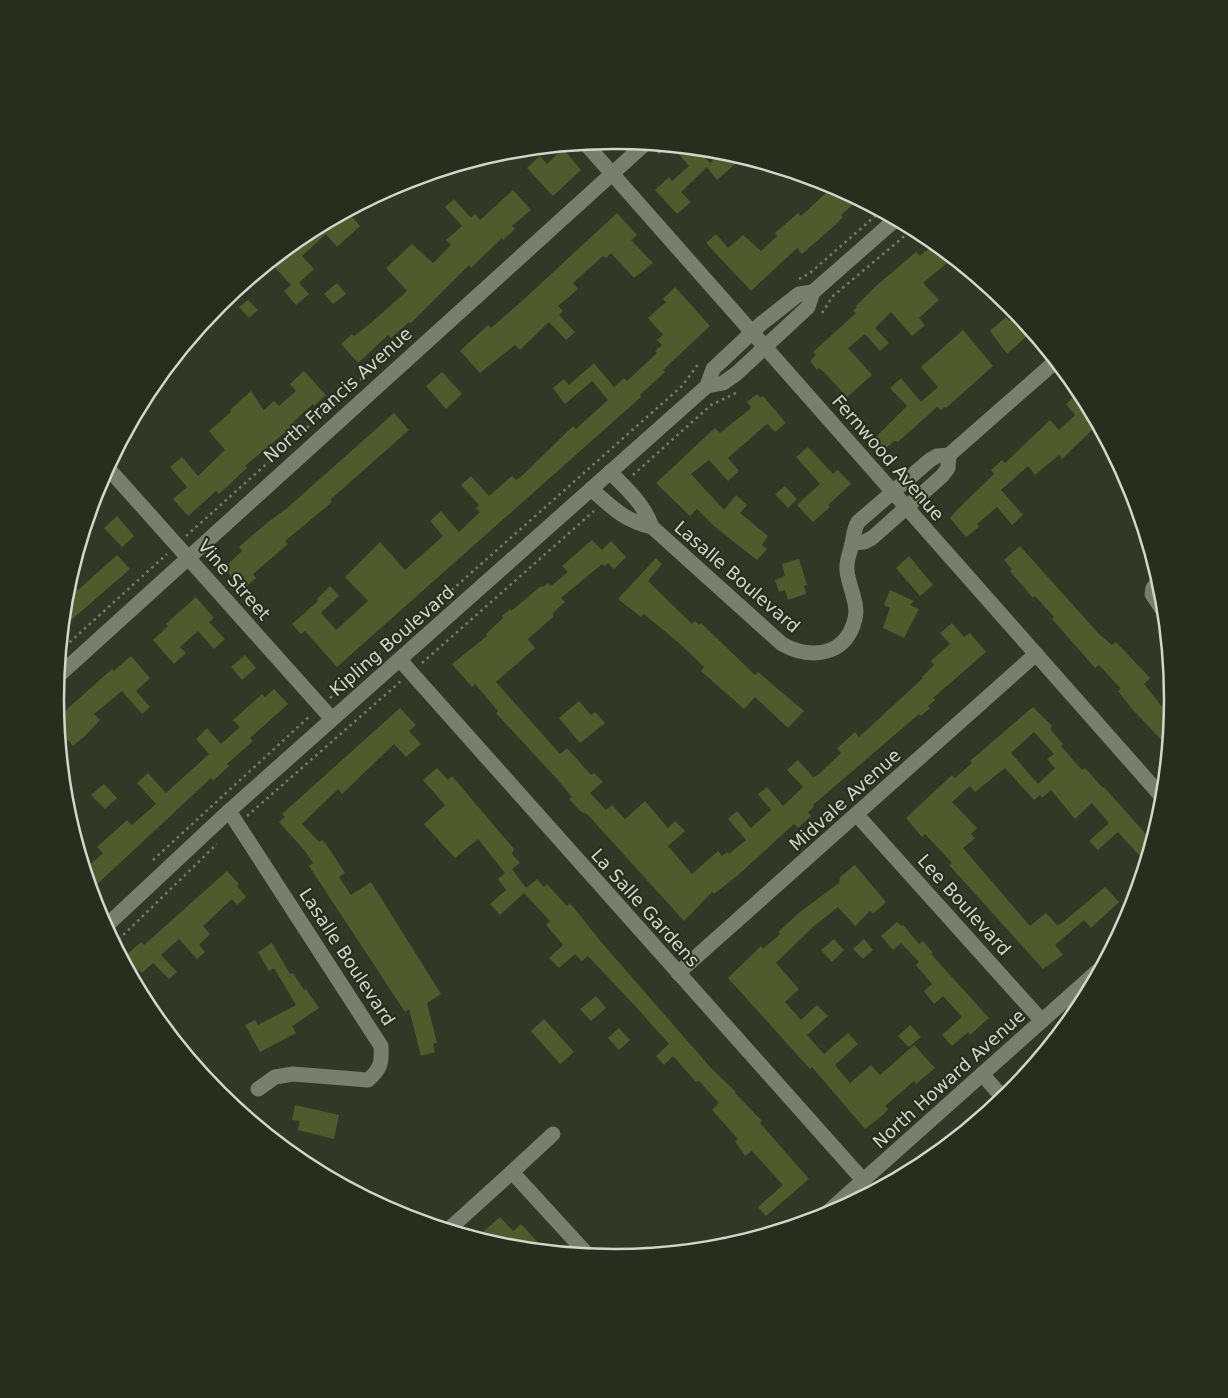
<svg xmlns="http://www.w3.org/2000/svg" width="1228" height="1398" viewBox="0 0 1228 1398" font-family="'DejaVu Sans',sans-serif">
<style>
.building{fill:#4f5b2d;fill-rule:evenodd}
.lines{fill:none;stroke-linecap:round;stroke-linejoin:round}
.path{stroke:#777c6e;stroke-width:2.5;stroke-dasharray:2.5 4;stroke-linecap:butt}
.minor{stroke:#797f6c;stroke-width:15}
.labels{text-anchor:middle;stroke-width:4;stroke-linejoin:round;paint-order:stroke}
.street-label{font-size:18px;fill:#d2d5cb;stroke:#282d1d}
.rim{fill:none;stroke:#d2d5cb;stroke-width:2.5}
</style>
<rect width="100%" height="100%" fill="#323726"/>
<g class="building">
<path d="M687,147L696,148L710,163L724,151L743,157L717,180L707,167L681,192L691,202L677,214L655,190L669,177L672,181L689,166L679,154Z"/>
<path d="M563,149L581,170L553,196L527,168L540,156L547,164Z"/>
<path d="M814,178L828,183L859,199L841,215L843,217L834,226L802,254L797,248L751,291L706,243L716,234L728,248L743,235L761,251L777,236L775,233L798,213L801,216L827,192Z"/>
<path d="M513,190L531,210L512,226L515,229L503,240L502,238L471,268L469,265L411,323L409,322L391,338L388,335L358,363L341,344L352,334L354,336L372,322L407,291L386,268L412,244L433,263L451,245L446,240L462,226L445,207L454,199L471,218L475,214L480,220Z"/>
<path d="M347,211L360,226L337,247L326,234L302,256L314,269L299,283L309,294L296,305L284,291L291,285L270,262L304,234Z"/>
<path d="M617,213L637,235L631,240L653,263L634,278L611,253L606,258L603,256L573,283L578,289L558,306L563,311L559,315L575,332L566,340L549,322L520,350L515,345L480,373L460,351L488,325L491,328L522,301Z"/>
<path d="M935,243L953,258L923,283L939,300L919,318L925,325L912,336L891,312L875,328L889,343L880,351L865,334L848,348L872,375L847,397L825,373L819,368L817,370L810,361L816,355L813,352L856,313L853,311L857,307L856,306L876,286L916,252L920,256Z"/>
<path d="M337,283L346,294L333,304L324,294Z"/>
<path d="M675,287L710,326L663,370L665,372L640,395L641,397L337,667L305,631L301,634L292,624L318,601L317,599L330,586L339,596L321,613L336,630L368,601L345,577L380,542L405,570L443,536L430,521L441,511L459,532L480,512L476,508L479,505L461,485L471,476L489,496L512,476L516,480L523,475L573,426L576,429L608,400L592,381L565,404L553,388L564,379L569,385L594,363L614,387L624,378L627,381L657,353L655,351L662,345L657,340L663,335L648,318L666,302L663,299Z"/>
<path d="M248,300L258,310L249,318L239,307Z"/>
<path d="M1006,317L1009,321L1014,317L1029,334L1007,354L990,331Z"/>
<path d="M963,330L993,366L946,408L944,407L941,410L937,407L898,442L894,441L884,450L874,439L907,406L890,388L901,378L921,402L938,387L921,367Z"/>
<path d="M304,371L326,395L314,406L313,404L293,422L295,424L245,466L247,468L219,494L216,491L188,516L173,499L187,487L170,467L182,457L198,476L225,450L209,431L231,412L230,410L251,391L264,410L274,401L279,406L296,391L290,384Z"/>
<path d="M442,372L462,394L446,409L426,386Z"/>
<path d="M1080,391L1094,416L1087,422L1093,429L1062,459L1059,455L1035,475L1028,466L1001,490L1023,515L1012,525L997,507L977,524L979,527L966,537L950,518L956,511L994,474L991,470L1002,460L1005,463L1050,420L1059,430L1075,415L1066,404Z"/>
<path d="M757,394L761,398L763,396L786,423L775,432L767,424L728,458L739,471L728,481L709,460L691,474L724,510L736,495L747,505L740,513L768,536L762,545L767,549L757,560L715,527L697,509L690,516L656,483L715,428L720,433L750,409L751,406L747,402Z"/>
<path d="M394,413L409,430L330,500L332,502L285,541L288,544L253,574L256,578L243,589L224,568L242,551L239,547L268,522L286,509Z"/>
<path d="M808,447L833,474L838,470L851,484L828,505L830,507L813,522L797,505L820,484L796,457Z"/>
<path d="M785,486L797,499L788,508L775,494Z"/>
<path d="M117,516L134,536L122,547L104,528Z"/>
<path d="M592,540L602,550L611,541L626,557L614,569L608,563L605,566L602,564L561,598L565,602L553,613V617L528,639L535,648L496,682L560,754L567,748L591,775L594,773L603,782L590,793L606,810L612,805L625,819L645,801L668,828L675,821L685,831L668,846L692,874L718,851L722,856L727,852L729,854L746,840L728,819L737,811L751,828L771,810L758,794L767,787L783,806L803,787L787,770L798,760L813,777L818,775L841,753L837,748L855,732L859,737L923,678L922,677L934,665L931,661L950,644L940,633L952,623L964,637L970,633L986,652L933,698L935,700L928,706L930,708L921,716L919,714L813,805L814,807L808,812L811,816L798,828L794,824L737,876L714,894L712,892L684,921L588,815L580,811L569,799L572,797L556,778L496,713L498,711L475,684L472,687L452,664L487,636L486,634L503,618L502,616L510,609L511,611L541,586L543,587L548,583L551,586L568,572L562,566Z"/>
<path d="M1020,546L1100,635L1112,645L1116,642L1150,678L1144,684L1171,718L1168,747L1133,710L1118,691L1121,689L1099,665L1095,668L1052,619L1054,617L1035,596L1033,598L1010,571L1012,569L1004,560Z"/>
<path d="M117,555L130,569L62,628L65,595L75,586L78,590Z"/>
<path d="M909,556L933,585L920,596L896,568Z"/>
<path d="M656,558L662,564L648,581L692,624L695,621L699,625L701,623L755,675L758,672L804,711L788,728L755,697L744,709L701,671L704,667L679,643L644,614L641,617L618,599Z"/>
<path d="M799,559L807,585L804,586L806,594L788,600L785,590L779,592L775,580L785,576L782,564Z"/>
<path d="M890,590L914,601L910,605L919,609L904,638L883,628L890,608L884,605Z"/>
<path d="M196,597L214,618L209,622L225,639L214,649L198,631L180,647L186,653L174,664L153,640L168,626L166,624Z"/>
<path d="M245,655L256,668L242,680L231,667Z"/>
<path d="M131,656L150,678L136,691L150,707L142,714L122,691L94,714L100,720L86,735L73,746L68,740L60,747L57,718L112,669L114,671Z"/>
<path d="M274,689L288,704L250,738L253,741L227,764L229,766L213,781L211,778L91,890L84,870L103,853L97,847L127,820L132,825L156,804L137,783L148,773L166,793L209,754L196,739L207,728L221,744L240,727L233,720L262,694L265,697Z"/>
<path d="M579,701L591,715L595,712L605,723L580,743L559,718Z"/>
<path d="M1033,707L1052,726L1050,729L1063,744L1061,746L1082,770L1085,768L1103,788L1104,787L1152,841L1146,863L1118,832L1098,850L1089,841L1109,823L1092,803L1075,819L1051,790L1042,798L1040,795L1034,800L1005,768L975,792L970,786L952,802L977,828L971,834L975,838L963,848L1030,926L1046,913L1057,925L1062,923L1105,887L1119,902L1091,928L1084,920L1055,945L1063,955L1043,969L949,865L952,863L925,834L922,837L906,818L952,775L955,778L972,763L970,761ZM1034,732L1054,754L1047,759L1055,768L1038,784L1011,753Z"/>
<path d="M400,708L416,725L409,731L421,744L406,757L394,744L342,794L338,789L302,824L319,842L322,840L326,844L345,873L339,877L351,895L371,882L441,994L427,1003L437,1043L433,1044L435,1052L421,1056L409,1009L405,1012L309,866L313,863L305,851L279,822L285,817L282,814Z"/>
<path d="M437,768L448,780L452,776L514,849L512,854L520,863L512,869L526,888L537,879L544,887L547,884L567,906L570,903L602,943L711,1068L736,1092L735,1093L762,1121L760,1123L809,1179L766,1216L758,1207L783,1185L752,1151L745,1156L735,1141L738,1139L712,1110L719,1103L699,1081L696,1082L673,1056L664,1065L656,1056L669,1044L637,1008L588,956L582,961L575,954L559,968L549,958L563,945L546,925L550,921L524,893L500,915L490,904L506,890L498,879L505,873L478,839L455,858L424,824L445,805L423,780Z"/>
<path d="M104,784L117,798L105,809L91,795Z"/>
<path d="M855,865L886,902L873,914L870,911L855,926L838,907L813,927L776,963L799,989L785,1002L801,1020L817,1005L828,1016L807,1035L824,1054L848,1033L858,1044L835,1065L850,1083L871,1065L880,1075L914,1045L935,1068L916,1084L914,1081L885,1106L888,1109L884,1114L865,1129L812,1067L810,1069L728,978L761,946L763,949L780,934L778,932L800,912L839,883L840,877Z"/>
<path d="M227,871L239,884L237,886L246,897L237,905L232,899L203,926L210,934L199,945L205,952L197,959L179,939L161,955L177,972L169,979L153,963L142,973L139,970L132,976L122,959L141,942L144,945Z"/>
<path d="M897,922L901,926L903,925L919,944L923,941L933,953L931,954L989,1018L970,1035L968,1032L952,1046L942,1035L962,1017L943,996L934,1004L924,991L932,984L916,965L919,962L901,943L893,950L881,936Z"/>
<path d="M834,939L844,950L832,962L821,950Z"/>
<path d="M864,939L873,950L863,959L853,949Z"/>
<path d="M272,943L290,974L293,973L304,990L306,989L319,1008L292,1026L296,1033L260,1052L245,1025L255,1020L258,1025L296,1005L274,968L269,971L258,952Z"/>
<path d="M596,996L606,1008L591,1021L580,1009Z"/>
<path d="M544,1019L574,1052L560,1064L531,1031Z"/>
<path d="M910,1025L921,1037L909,1047L898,1036Z"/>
<path d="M619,1028L630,1040L619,1050L608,1038Z"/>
<path d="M295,1105L339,1115L334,1139L298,1130L300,1121L292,1120Z"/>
<path d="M500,1217L513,1231L521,1224L546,1251L505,1247L476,1238Z"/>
</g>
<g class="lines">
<g class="path">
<path d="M658,153L667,145"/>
<path d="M799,279L810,273L881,211"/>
<path d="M822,313L833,296L914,228"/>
<path d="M633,475L711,405L738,392"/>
<path d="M186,536L368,373"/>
<path d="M60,651L167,554"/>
<path d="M422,663L594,511"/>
<path d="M55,697L61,691"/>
<path d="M330,698L682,386L699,363"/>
<path d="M247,816L401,681"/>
<path d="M153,860L311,715"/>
<path d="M114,944L217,844"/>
</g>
<g class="minor">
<path d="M585,143L1163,798"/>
<path d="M707,386L723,383L736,374L808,307L813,292L896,219"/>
<path d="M107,467L332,719"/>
<path d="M610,472C627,489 644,504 652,527"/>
<path d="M591,489C613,508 623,520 652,527L782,644C811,660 846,656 855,619C859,603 848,586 847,570C846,560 850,553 852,544C854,535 853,531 858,522L930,460L937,456L949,455L1056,361"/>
<path d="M852,543L864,542L872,538L942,476L948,468L949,455"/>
<path d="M1159,580L1153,588L1152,594L1164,612"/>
<path d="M400,660L863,1180"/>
<path d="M57,677L646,143"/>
<path d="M229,811L381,1046C382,1062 381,1069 368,1080L293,1074L275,1077L258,1089"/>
<path d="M857,815L1042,1021"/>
<path d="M105,927L229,811L707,386L713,369L762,323L799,294L813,292"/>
<path d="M678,973L1036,654"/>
<path d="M982,1074L1004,1099"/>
<path d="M553,1134L512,1172L588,1255"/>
<path d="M821,1218L1101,968"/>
<path d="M448,1230L512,1172"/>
</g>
</g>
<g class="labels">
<g class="street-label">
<text transform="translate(338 395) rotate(-42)" y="6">North Francis Avenue</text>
<text transform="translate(888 458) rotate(49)" y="6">Fernwood Avenue</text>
<text transform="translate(737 577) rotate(41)" y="6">Lasalle Boulevard</text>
<text transform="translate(234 580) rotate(49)" y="6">Vine Street</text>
<text transform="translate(392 641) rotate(-41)" y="6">Kipling Boulevard</text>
<text transform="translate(845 800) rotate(-42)" y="6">Midvale Avenue</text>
<text transform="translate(964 905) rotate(48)" y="6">Lee Boulevard</text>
<text transform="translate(645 908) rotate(48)" y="6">La Salle Gardens</text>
<text transform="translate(347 957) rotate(57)" y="6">Lasalle Boulevard</text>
<text transform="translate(949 1079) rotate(-42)" y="6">North Howard Avenue</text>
</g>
</g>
<path d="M0 0H1228V1398H0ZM64 699a550 550 0 1 1 1100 0a550 550 0 1 1-1100 0Z" fill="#282d1d" fill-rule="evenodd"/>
<path class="rim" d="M64 699a550 550 0 1 1 1100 0a550 550 0 1 1-1100 0Z"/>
</svg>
